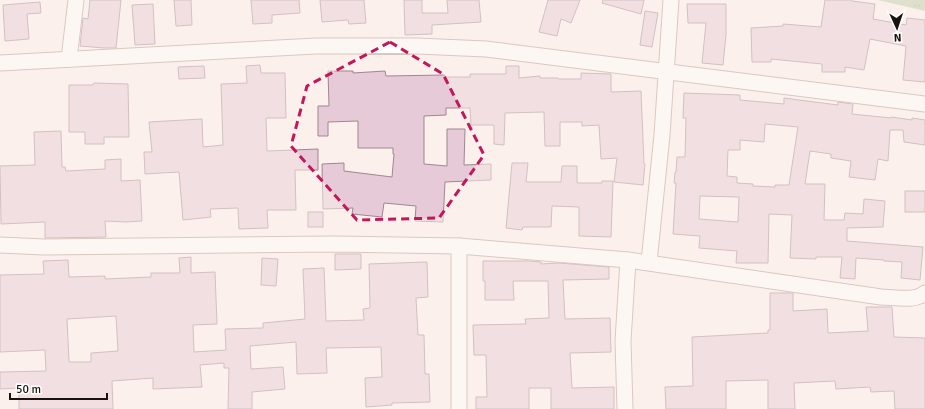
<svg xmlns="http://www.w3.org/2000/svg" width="925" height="409" viewBox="0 0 925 409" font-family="Signika,sans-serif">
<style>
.grass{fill:url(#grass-tufts)}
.building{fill:#e6cad7;stroke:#a08692;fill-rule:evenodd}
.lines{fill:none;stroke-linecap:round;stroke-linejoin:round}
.minor-casing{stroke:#b2978c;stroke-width:17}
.minor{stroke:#fff;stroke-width:15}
.marked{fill:none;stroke:#c2185b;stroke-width:3;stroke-dasharray:8 5;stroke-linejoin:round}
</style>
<defs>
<pattern id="grass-tufts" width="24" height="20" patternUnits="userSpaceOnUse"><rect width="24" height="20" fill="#bdcbab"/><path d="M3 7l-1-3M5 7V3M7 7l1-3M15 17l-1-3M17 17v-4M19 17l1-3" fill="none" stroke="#a2ad92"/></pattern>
</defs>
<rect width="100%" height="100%" fill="#fbf0eb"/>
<path class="grass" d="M878,0H925V11Z"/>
<g class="building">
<path d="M90,0H121L116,48H104L80,46L83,18L88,19Z"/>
<path d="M174,0H191L192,25L176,26Z"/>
<path d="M251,0H299L300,13L272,15V23L253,24Z"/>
<path d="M320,0H364L366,23L349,24L348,20L322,22Z"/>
<path d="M404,0H422V13H448L447,0H479L481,22L432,25V34L405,35Z"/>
<path d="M548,0H580L571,23L561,19L557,36L539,32Z"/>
<path d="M603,0H644L641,14L602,3Z"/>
<path d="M825,0H852V1L875,4L873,19L906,25L907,18L925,20V82L903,80L906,46L870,39L864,70L845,67V72H822V64L771,59V62H752L751,28L783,26V24L821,27Z"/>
<path d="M40,2L41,13L27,14L29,39L5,41L3,5Z"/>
<path d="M153,4L155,44L135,45L132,5Z"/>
<path d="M687,4H726V35L723,65L702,63L706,23H688Z"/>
<path d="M645,11L658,13L652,47L640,45Z"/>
<path d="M260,65L261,73H285L286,118H266L267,151L318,149V170H295L296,210H267L268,228L239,229L238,208L210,209L211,217L183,220L179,172L145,174L144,152H152L149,122L202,119L203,147L223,145L221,84L247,83L246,66Z"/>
<path d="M204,66L205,78L179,79L178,67Z"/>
<path d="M506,66H519V78L540,76V78H558V79H581V73L611,74V92L641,91L644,164H645L643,185L614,182L617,158L601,159L599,125L582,126V122H560V146H545L544,112L505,113L504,145L494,144V125H471L470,108H446V115L424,116V164L447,166V129H465L464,165L491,164V180L445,182L443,222L415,221L416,206L384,203L382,217L352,214L353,208L323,209L322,164L344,163V171L392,177L394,154H393V148H358V121L328,122V136H318V106H329L328,71H353V73L385,71L386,76L445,75V77H470V74H506Z"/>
<path d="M94,83L128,84L129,137H104V144H85V132H69V85H93Z"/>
<path d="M684,93L740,95V100L784,104V98L838,105V102L853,104L852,114L891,118V117L912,120V118L925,120V145L904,142L903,130H890L888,161L878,159L875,180L849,177L851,161L831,158V154L810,151L805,184H825L824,220H844L845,213L863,214L864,199L885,201L883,227L847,228V241L923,247L920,280L901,278L902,262L884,261V260L856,258L855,279L840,278L842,257H816V259L790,258L792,215L769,214L768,263H736L737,251L699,248L700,236L673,234L676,183H674L675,172H676L677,157H685L686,118H683ZM765,124L798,127L789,185H775V187L753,186V184L737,183V177L727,176L728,150H740V140L764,142ZM700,196L739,197L738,222L699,219Z"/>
<path d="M61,131L62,167H65L66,171L105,169V160L121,159V181L140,180L142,221L126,222L105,221L106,237L45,238V222L1,224L0,166L35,165L34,132Z"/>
<path d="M512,163H528L526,182H561L562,166H577V183H602V181H613L611,237L579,236V207L552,206L551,227H523L522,230L506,228Z"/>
<rect x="905" y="191" width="20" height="21"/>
<rect x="308" y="212" width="15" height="15"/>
<path d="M335,254H361V269L335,270Z"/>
<path d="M191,257V273L215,272L217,324L193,325L194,352L226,350L225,329L263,328V323L305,319L303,269L324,268L326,321L364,320L363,309L370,308L369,264L427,262L428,297L416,298L418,335H424L425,374H429L430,402L392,403V405L366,407L365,378L382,377L381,347L326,348L327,373L297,374L296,342L250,346L251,369L283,367L285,389L252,392V409H228L229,368H224V363L200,365L202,387L153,389V378L112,381L113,409H19V388L0,389V372L46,371L45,350L0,352V275L44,274L43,261L68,260L69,277L105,276V279L151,277V273H180L179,258ZM116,316L118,351L91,353V362H69L67,319Z"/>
<path d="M262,258L278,259L276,286L261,285Z"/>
<path d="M483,261H530L541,262V264L559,263L609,267V279L563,280L565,319L610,318L611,352L570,353L572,388L614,387V409H551V388H529V409H476V397H487L486,355H474L473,325L526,324L525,319L549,318L548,281H513L514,300H485V281H483Z"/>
<path d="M770,293H793V311L827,309L828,333L868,331L866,307H892L894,337L925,338V409H895L894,391L871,392L870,387L836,389L835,381L794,383L795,409H768V380L726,381V409H666L665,387L693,386L692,337L768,333V330H770Z"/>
</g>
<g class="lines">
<g class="minor-casing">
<g id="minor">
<path d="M69,59L76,0"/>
<path d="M0,63L316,46H417L486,49L925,104"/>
<path d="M0,245L44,247L335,244L459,246L628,260L881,297C894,297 914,302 925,293"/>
<path d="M459,246V409"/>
<path d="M649,262L662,135L671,0"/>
<path d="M625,409L623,341L628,260"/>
</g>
</g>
<use href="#minor" class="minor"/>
</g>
<path d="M0 0H925V409H0ZM390,42L443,74L484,155L439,218L357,220L291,146L307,86Z" fill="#fbf0eb" fill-opacity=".55" fill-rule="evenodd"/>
<path class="marked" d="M390,42L443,74L484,155L439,218L357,220L291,146L307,86Z"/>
<g transform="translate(897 28) rotate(177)" stroke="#ffffff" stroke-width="3" paint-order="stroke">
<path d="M0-3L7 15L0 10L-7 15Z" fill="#1b120d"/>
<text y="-6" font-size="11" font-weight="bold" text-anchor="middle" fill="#1b120d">N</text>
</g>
<path d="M10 393v6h97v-6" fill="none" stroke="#1b120d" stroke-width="2"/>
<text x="16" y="393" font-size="12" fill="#1b120d" stroke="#ffffff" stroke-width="3" paint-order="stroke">50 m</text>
</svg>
